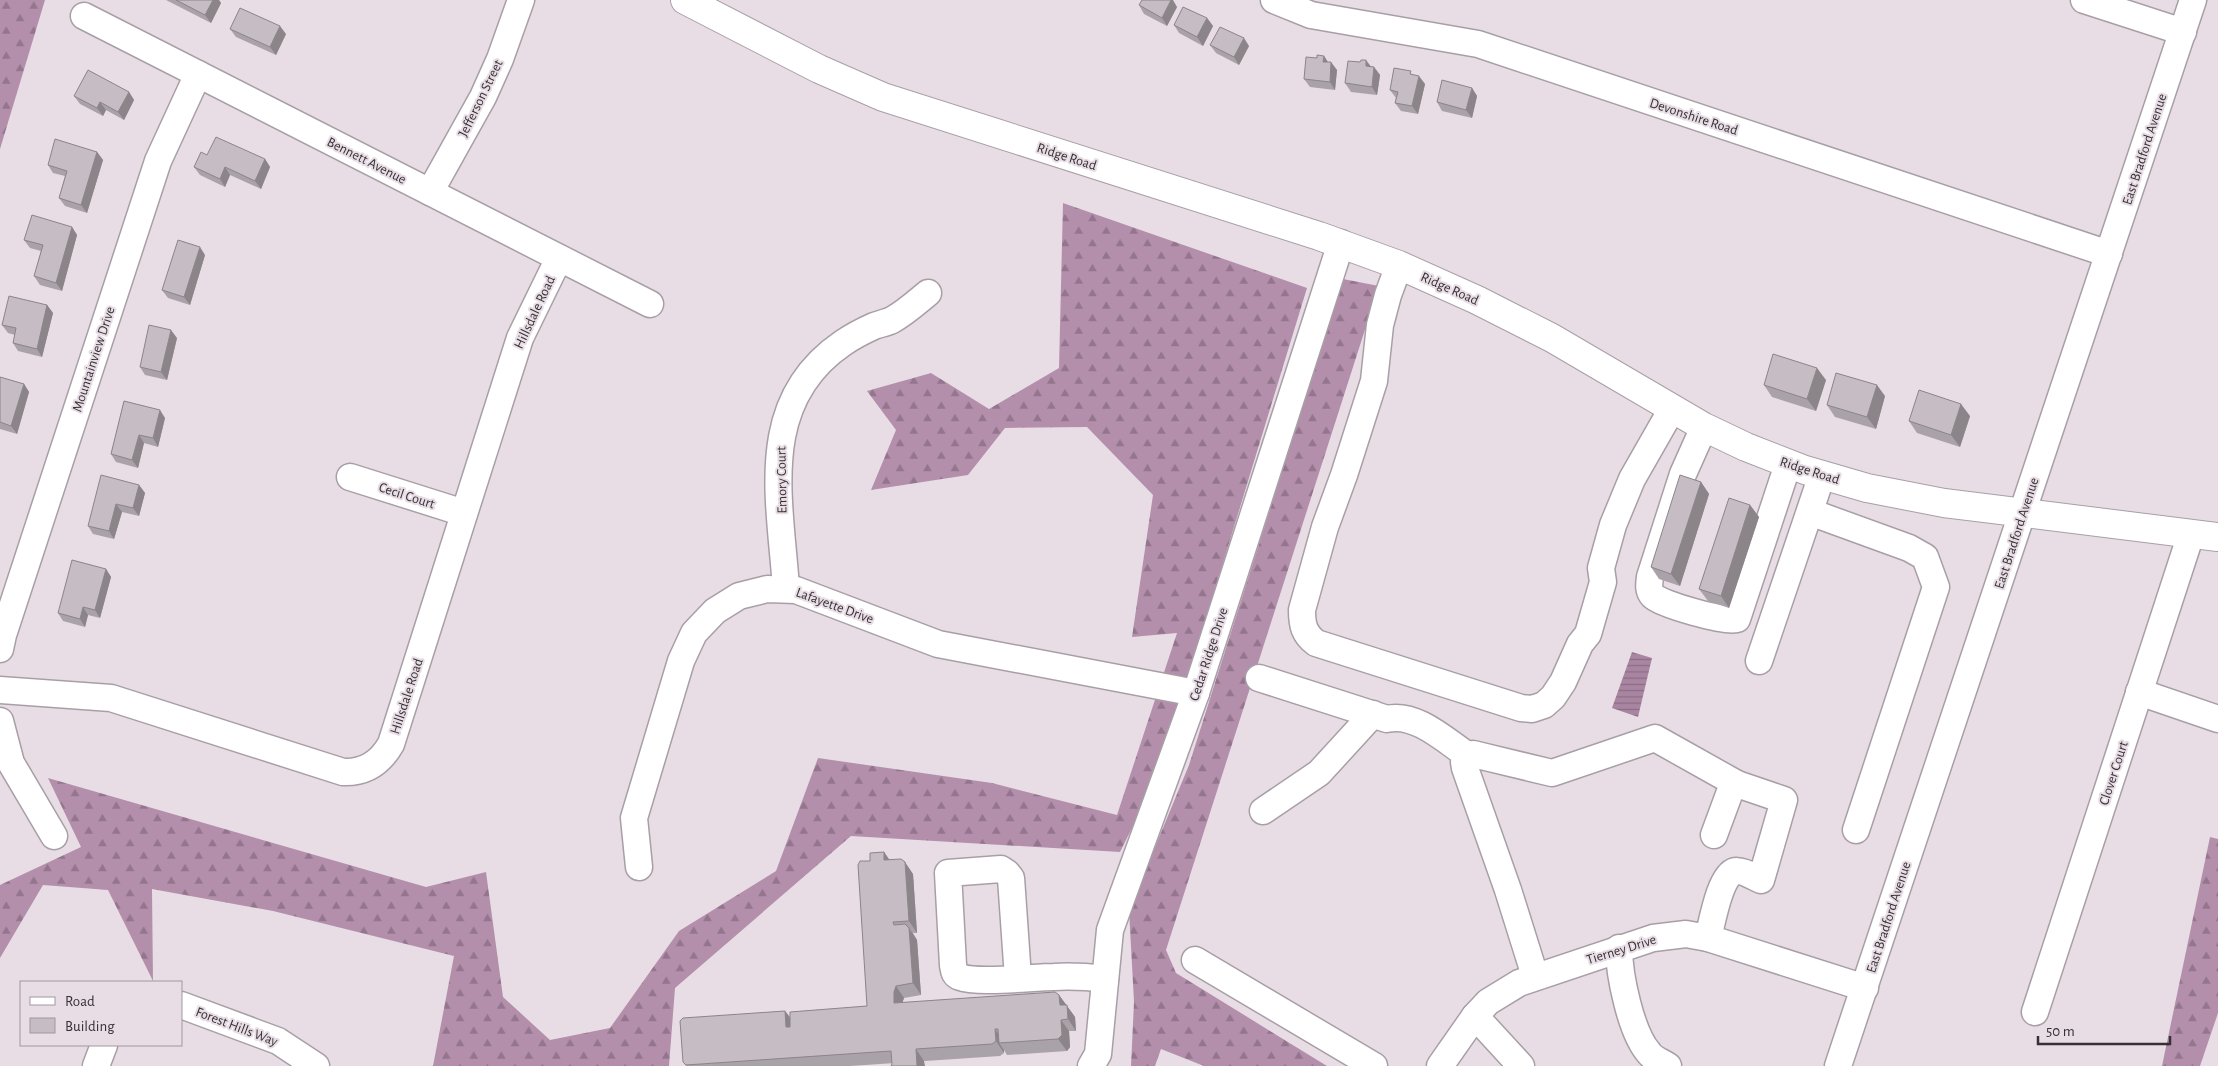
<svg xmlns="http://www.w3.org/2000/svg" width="2218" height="1066" viewBox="0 0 2218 1066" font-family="'Alegreya Sans',sans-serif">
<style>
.forest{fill:url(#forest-firs)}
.water{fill:url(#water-rules)}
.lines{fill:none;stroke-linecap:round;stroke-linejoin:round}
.minor-casing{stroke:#a89fa6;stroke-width:29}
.major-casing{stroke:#a89fa6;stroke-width:30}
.minor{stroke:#fff;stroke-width:26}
.major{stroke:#fff;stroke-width:28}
.wall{fill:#aaa2a9}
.shaded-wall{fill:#8b8489}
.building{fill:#c6bcc4;stroke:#8b8489}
.labels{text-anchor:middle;stroke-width:4;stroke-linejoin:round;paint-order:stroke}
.street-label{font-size:14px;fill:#353134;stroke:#e8dde5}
</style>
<defs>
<pattern id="forest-firs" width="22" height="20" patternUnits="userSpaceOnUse" patternTransform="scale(1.25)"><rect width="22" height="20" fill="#b48fac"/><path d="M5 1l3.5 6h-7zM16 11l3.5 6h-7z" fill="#93758d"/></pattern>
<pattern id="water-rules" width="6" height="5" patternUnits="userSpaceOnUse" patternTransform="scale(1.25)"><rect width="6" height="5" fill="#a985a2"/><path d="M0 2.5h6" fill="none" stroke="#8a6d85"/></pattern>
</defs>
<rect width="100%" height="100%" fill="#e8dde5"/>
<g class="forest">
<path d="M0,0H45L0,149Z"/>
<path d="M1063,203L1307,288L1190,671L1145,802L1120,852L851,836L675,988L669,1066H433L454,956L273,911L152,889L153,981L108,890L43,885L0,958V885L81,847L48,778L426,887L486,872L503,997L550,1040L610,1028L679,931L776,871L818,758L992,783L1117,815L1177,633L1132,637L1153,495L1087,427L1005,428L968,475L871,490L896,430L867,391L931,373L989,409L1059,368Z"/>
<path d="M1343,279L1379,286L1166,950L1176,973L1327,1066H1204L1161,1049L1155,1066H1131L1134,1002L1129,910L1189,765Z"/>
<path d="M2210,837L2218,839V1013L2200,1066H2162Z"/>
</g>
<path class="water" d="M1632,652L1652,658L1638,717L1612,708Z"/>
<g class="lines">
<g class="minor-casing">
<g id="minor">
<path d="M1274,0L1311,15L1478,44L2109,254"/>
<path d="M2084,0L2183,32"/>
<path d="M84,16L650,304"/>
<path d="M430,192L483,97L500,59L521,0"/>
<path d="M1399,265L1388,295L1380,325L1374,381L1344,475L1325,527L1302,610C1302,625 1304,634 1316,643L1521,708L1532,709L1544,705L1553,697L1563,682L1580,644L1588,634L1603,582L1601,568L1613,525L1632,479L1672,409"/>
<path d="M1704,427L1683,474L1650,577C1649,584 1648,591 1653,596C1660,604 1727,623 1737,619L1788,464"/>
<path d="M350,477L464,513"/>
<path d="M1810,512L1909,548L1925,557L1936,587L1856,830"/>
<path d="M786,588C780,499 756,402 843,343C853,336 863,331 874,326C879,324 886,323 892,320C905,313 917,302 928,293"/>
<path d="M0,649L3,635L158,161L198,74"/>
<path d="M1759,661L1822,475"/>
<path d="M1259,678L1387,719C1415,712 1445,740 1467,755"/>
<path d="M0,690L111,698L343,772C365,773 380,763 391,744L520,338L559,258"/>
<path d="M2139,692L2218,719"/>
<path d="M0,721L11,763L54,836"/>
<path d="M1263,811L1319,773L1373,714"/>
<path d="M639,867L634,818L681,661L694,633L715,611L739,596L767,589L796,590L938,644L1196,693"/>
<path d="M1708,938C1712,923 1720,875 1735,871C1742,870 1754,877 1761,880L1784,800L1737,784L1731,789L1714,835"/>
<path d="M1619,948C1619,975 1631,1033 1649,1053C1653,1059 1662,1062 1668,1066"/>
<path d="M1195,960L1374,1066"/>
<path d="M1535,976L1508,890L1465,768L1464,762L1467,755L1473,754L1552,773L1655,738L1737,784"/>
<path d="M1018,978L1011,878L1007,873L1001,869L948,873L953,965C954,971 954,975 960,977C978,984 1033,977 1054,977C1071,976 1088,977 1105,979"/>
<path d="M181,1005L278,1041L316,1066"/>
<path d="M2035,1012L2191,534"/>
<path d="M1475,1016L1521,1066"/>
<path d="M96,1066L104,1045"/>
<path d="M1091,1066L1098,1054L1110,930L1196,693L1341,243"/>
<path d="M1440,1066L1475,1016L1488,1002L1519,983L1653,938L1686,934L1708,938L1865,988"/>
<path d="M1838,1066L2193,0"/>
</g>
</g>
<g class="major-casing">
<path id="major" d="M685,0L819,69L883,97L1319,236L1399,265L1477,300L1552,338L1704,427L1746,447L1805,470L1867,488L1944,503L2218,537"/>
</g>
<use href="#minor" class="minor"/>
<use href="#major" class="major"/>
</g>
<g class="wall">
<path d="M166,0H219L221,3L211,23Z"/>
<path d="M1139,5L1177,7L1167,26L1144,14Z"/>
<path d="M1207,18L1213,26L1203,46L1179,33L1174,25Z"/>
<path d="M230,29L286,34L276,55L236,37Z"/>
<path d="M1210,45L1249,46L1239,65L1216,53Z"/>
<path d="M1324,56L1328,62L1337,70L1335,90L1310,87L1304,79L1317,58Z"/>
<path d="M1371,67H1374L1380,75L1377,95L1351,92L1345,83Z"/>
<path d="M1414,75L1425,84L1418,114L1401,111L1395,103L1396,98L1390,90Z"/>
<path d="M1472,88L1477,96L1472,118L1442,111L1437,102Z"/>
<path d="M129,92L134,100L124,120L106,110L103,116L80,104L74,96Z"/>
<path d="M97,152L103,160L87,213L65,206L59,198L65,176L53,173L48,165Z"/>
<path d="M207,155L265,159L270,167L261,189L230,175L225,187L200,175L194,167Z"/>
<path d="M72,227L77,235L62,291L40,285L34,276L41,251L30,248L24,240Z"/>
<path d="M205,255L190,305L168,298L162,290Z"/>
<path d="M47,305L53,313L42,357L18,351L13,343L15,335L8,333L2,325Z"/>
<path d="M177,338L167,380L145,375L140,367Z"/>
<path d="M0,377L24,384L29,392L17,434L0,429Z"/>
<path d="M1826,380L1816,411L1772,397L1764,385Z"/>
<path d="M1885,396L1876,429L1835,417L1827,405Z"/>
<path d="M124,401L165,418L158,447L144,443L138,468L116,462L111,454Z"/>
<path d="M1970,416L1960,447L1917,433L1909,421Z"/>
<path d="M1701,482L1709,494L1680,586L1659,579L1651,567Z"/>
<path d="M139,485L145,493L139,516L122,512L114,539L93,534L88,526Z"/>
<path d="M1750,505L1759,517L1729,608L1708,601L1699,589Z"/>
<path d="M106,569L111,577L100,618L88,615L85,627L63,621L58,613Z"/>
<path d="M884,852L889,859L913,874L917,933H913L917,940L921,995L904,998L902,1003L1059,995L1075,1017L1076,1031H1069L1070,1047L1067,1051L1007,1055L1004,1050V1053L1000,1056L850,1066H686L683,1062L785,1011L790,1017L867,1006L870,861Z"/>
</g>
<g class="shaded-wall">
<path d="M213,0H219L221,3L211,23L205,15Z"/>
<path d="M1171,0H1173L1177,7L1167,26L1162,18Z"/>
<path d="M1207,18L1213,26L1203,46L1197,37Z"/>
<path d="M280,26L286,34L276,55L270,47Z"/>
<path d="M1244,38L1249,46L1239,65L1234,57Z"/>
<path d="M1324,56L1329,64L1323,62Z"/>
<path d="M1366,60L1372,68L1366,66Z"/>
<path d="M1331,62L1337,70L1335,90L1330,82Z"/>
<path d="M1374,67L1380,75L1377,95L1372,87Z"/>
<path d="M1419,76L1425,84L1418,114L1412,106Z"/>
<path d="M1472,88L1477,96L1472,118L1466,110Z"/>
<path d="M129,92L134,100L124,120L118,112Z"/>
<path d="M100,102L106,110L103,116L97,108Z"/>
<path d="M97,152L103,160L87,213L81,205Z"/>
<path d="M265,159L270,167L261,189L255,181Z"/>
<path d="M225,167L230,175L225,187L220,179Z"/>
<path d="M72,227L77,235L62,291L56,283Z"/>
<path d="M200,247L205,255L190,305L184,297Z"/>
<path d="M47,305L53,313L42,357L37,349Z"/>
<path d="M171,330L177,338L167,380L161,372Z"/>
<path d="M1817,368L1826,380L1816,411L1807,399Z"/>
<path d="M24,384L29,392L17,434L11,426Z"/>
<path d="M1877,385L1885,396L1876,429L1867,417Z"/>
<path d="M1961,404L1970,416L1960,447L1951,435Z"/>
<path d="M160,410L165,418L158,447L153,438Z"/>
<path d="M139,435L144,443L138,468L132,460Z"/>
<path d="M1701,482L1709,494L1680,586L1671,574Z"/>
<path d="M139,485L145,493L139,516L133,508Z"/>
<path d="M116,504L122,512L114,539L109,531Z"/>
<path d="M1750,505L1759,517L1729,608L1721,596Z"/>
<path d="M106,569L111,577L100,618L95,610Z"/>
<path d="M83,607L88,615L85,627L80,619Z"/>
<path d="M884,852L892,864L884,860Z"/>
<path d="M905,862L913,874L917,933L909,921Z"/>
<path d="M909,928L917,940L921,995L913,983Z"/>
<path d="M896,986L904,998L902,1004L894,1003V992Z"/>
<path d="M1059,995L1075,1017L1076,1031L1068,1019L1060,1005Z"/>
<path d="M785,1011L794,1023L795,1039L786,1027Z"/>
<path d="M1061,1020L1069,1031L1070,1047L1067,1051L1058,1039Z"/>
<path d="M995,1029L1003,1041L999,1043L1004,1050V1053L996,1041Z"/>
<path d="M916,1049L924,1061L925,1066H917Z"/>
</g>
<g class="building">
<path d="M176,0H213L205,15Z"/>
<path d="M1142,0H1171L1162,18L1139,5Z"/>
<path d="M1183,7L1207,18L1197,37L1174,25Z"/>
<path d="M240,8L280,26L270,47L230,29Z"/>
<path d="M1220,27L1244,38L1234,57L1210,45Z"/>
<path d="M1317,55L1324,56L1323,62H1331L1330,82L1304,79L1306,57L1317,58Z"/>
<path d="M1361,60H1366V66L1374,67L1372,87L1345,83L1348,61L1360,62Z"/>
<path d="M1394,68L1411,71L1410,74L1419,76L1412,106L1395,103L1398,92L1390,90Z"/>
<path d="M88,70L129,92L118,112L100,102L97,108L74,96Z"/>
<path d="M1442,80L1472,88L1466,110L1437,102Z"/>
<path d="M216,137L265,159L255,181L225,167L220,179L194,167L201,152L207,155Z"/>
<path d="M55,139L97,152L81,205L59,198L67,171L48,165Z"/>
<path d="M32,215L72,227L56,283L34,276L43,245L24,240Z"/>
<path d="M178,240L200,247L184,297L162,290Z"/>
<path d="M9,296L47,305L37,349L13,343L16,328L2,325Z"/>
<path d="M149,325L171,330L161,372L140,367Z"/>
<path d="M1773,354L1817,368L1807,399L1764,385Z"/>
<path d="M1836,373L1877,385L1867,417L1827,405Z"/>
<path d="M0,377L24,384L11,426L0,422Z"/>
<path d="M1919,390L1961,404L1951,435L1909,421Z"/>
<path d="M124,401L160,410L153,438L139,435L132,460L111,454Z"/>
<path d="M101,475L139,485L133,508L116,504L109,531L88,526Z"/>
<path d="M1680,475L1701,482L1671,574L1651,567Z"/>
<path d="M1729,498L1750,505L1721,596L1699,589Z"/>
<path d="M72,560L106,569L95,610L83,607L80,619L58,613Z"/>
<path d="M884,852V860L901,859L905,862L909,921L893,922L894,925L905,924L909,928L913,983L896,986L894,992V1003L1055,992L1059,995L1060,1005H1067L1068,1019L1061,1020L1062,1035L1058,1039L999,1043L998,1029H995L996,1041L992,1044L916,1049L917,1066H891L892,1064L891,1051L686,1065L683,1062L680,1021L683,1018L785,1011L786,1027H790V1012L867,1006L858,865L860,861H870V853Z"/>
</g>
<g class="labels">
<g class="street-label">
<text transform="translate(480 98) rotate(-64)" y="5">Jefferson Street</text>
<text transform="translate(1694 116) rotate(18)" y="5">Devonshire Road</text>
<text transform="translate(2144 149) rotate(-72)" y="5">East Bradford Avenue</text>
<text transform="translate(1067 156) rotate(18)" y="5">Ridge Road</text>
<text transform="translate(367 160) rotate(27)" y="5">Bennett Avenue</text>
<text transform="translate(1450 288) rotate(24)" y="5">Ridge Road</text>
<text transform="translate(534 312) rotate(-65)" y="5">Hillsdale Road</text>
<text transform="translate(93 359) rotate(-72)" y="5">Mountainview Drive</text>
<text transform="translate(1810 470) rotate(18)" y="5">Ridge Road</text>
<text transform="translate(781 480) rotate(-91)" y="5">Emory Court</text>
<text transform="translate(407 495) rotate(18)" y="5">Cecil Court</text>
<text transform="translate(2016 533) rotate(-72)" y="5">East Bradford Avenue</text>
<text transform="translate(835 605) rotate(20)" y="5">Lafayette Drive</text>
<text transform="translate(1208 654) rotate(-72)" y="5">Cedar Ridge Drive</text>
<text transform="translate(406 696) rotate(-72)" y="5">Hillsdale Road</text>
<text transform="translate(2113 773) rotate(-72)" y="5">Clover Court</text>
<text transform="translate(1888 917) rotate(-72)" y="5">East Bradford Avenue</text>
<text transform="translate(1621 949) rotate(-17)" y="5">Tierney Drive</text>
<text transform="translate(237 1026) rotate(21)" y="5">Forest Hills Way</text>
</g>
</g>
<rect x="20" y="981" width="162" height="65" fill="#e8dde5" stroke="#a0989e"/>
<rect x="30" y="997" width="25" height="8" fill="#ffffff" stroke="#a0989e"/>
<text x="65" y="1006" font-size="15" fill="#353134">Road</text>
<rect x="30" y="1018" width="25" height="15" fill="#c6bcc4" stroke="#a0989e"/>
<text x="65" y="1031" font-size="15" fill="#353134">Building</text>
<path d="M2038 1036v8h132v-8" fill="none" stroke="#353134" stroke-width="2.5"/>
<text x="2046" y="1036" font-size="15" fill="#353134" stroke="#e8dde5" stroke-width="4" paint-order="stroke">50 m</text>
</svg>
